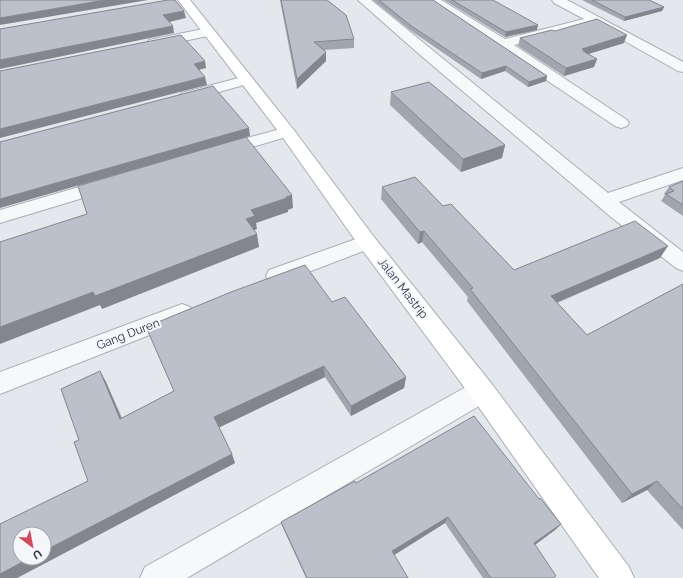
<svg xmlns="http://www.w3.org/2000/svg" width="683" height="578" viewBox="0 0 683 578" font-family="Raleway,sans-serif">
<style>
.lines{fill:none;stroke-linecap:round;stroke-linejoin:round}
.minor-casing{stroke:#a9aeb7;stroke-width:2}
.secondary-casing{stroke:#a9aeb7;stroke-width:2}
.minor{fill:#f7f8fa;fill-rule:evenodd}
.secondary{fill:#fff;fill-rule:evenodd}
.wall{fill:#a1a5ae}
.shaded-wall{fill:#83868d}
.building{fill:#bbc0ca;stroke:#83868d}
.labels{text-anchor:middle;stroke-width:4;stroke-linejoin:round;paint-order:stroke}
.street-label{font-size:12px;fill:#2b3445;stroke:#f4f6f9}
</style>
<rect width="100%" height="100%" fill="#e4e7ec"/>
<g class="lines">
<g class="minor-casing">
<g id="minor">
<path d="M358,0H371L608,193L683,168V180L619,202L683,252V271L676,268L611,217L419,54Z"/>
<path d="M427,0H441L505,39L584,19L554,3L552,0H567L683,62V72L678,71L594,24L514,45L627,120L629,123L627,126L621,128L615,126Z"/>
<path d="M208,28L213,29L214,32L213,35L154,47L149,46L147,43L149,40L154,39Z"/>
<path d="M246,76L251,77L253,80L251,83L187,101L182,99L179,96L182,93Z"/>
<path d="M287,127L293,129L295,132L293,135L221,156L215,155L212,151L215,147Z"/>
<path d="M110,178L116,180L119,184L116,188L0,223V210Z"/>
<path d="M367,235L374,237L377,242L374,247L277,284L269,282L266,276L269,270Z"/>
<path d="M182,304L190,307L193,313L190,319L0,394V372Z"/>
<path d="M482,380L491,383L495,391L491,399L187,578H140L145,567L473,383Z"/>
</g>
</g>
<g class="secondary-casing">
<path id="secondary" d="M178,0H190L293,129L374,237L491,383L629,567L634,578H599L473,399L360,247L281,135Z"/>
</g>
<use href="#minor" class="minor"/>
<use href="#secondary" class="secondary"/>
</g>
<g class="wall">
<path d="M280,0H327L354,39V48L324,50L326,52V61L297,89Z"/>
<path d="M373,0H433L547,76L546,81L528,87L505,71L481,79L410,30Z"/>
<path d="M444,0H493L537,30L505,37Z"/>
<path d="M582,0H649L664,7L662,11L624,21Z"/>
<path d="M555,31L624,43L588,54L597,59L594,67L564,76L518,46L520,38Z"/>
<path d="M391,92L505,145L502,158L461,172L390,105Z"/>
<path d="M683,181V216L661,201L665,195L664,194L669,187Z"/>
<path d="M382,187L443,206L514,270L660,258L557,303L587,335L683,284V530L647,490L622,503L467,301L468,297L422,242L418,244L381,199Z"/>
<path d="M332,302L406,377L404,388L351,416L325,377L219,427L235,463L17,578H0L88,481L100,371L106,382L122,418L174,391Z"/>
<path d="M356,483L539,499L561,524L555,530L535,545L554,578H483L445,523L394,555L408,578H306L283,528L281,522Z"/>
</g>
<g class="shaded-wall">
<path d="M105,0H148L0,25V18Z"/>
<path d="M664,7L662,11L624,21L625,17Z"/>
<path d="M184,11L186,18L165,23L163,15Z"/>
<path d="M538,25L537,30L505,37L506,32Z"/>
<path d="M173,26L174,33L0,69V60Z"/>
<path d="M627,35L624,43L582,56V49Z"/>
<path d="M326,52V61L297,89V79Z"/>
<path d="M597,59L594,67L564,76L566,68Z"/>
<path d="M205,61L206,68L195,71L194,64Z"/>
<path d="M506,66L505,71L481,79L482,73Z"/>
<path d="M547,76L546,81L528,87L529,82Z"/>
<path d="M205,77L207,85L0,138V129Z"/>
<path d="M249,128L250,136L0,208V199Z"/>
<path d="M505,145L502,158L461,172L463,159Z"/>
<path d="M292,195L293,208L288,210V212L256,223L257,229L249,232L246,219L251,210Z"/>
<path d="M424,231L422,242L418,244L420,232Z"/>
<path d="M257,234L259,247L102,309L100,305L0,344V327L93,292Z"/>
<path d="M668,246L660,258L546,307L551,296Z"/>
<path d="M324,366L325,377L218,428L214,417Z"/>
<path d="M100,371L106,382L126,429L120,419Z"/>
<path d="M406,377L404,388L351,416V406Z"/>
<path d="M232,454L235,463L17,578H0V574L30,558H44V551Z"/>
<path d="M657,481L647,490L622,503L632,494Z"/>
<path d="M448,517L445,523L391,557L392,551Z"/>
<path d="M561,524L555,530L529,549L534,543Z"/>
</g>
<g class="building">
<path d="M0,0H105L0,18Z"/>
<path d="M168,0H175L184,11L163,15L173,26L0,60V29Z"/>
<path d="M281,0H327L346,15L354,39L314,42L326,52L297,79Z"/>
<path d="M379,0H433L547,76L529,82L506,66L482,73L410,25Z"/>
<path d="M452,0H493L538,25L506,32Z"/>
<path d="M592,0H649L664,7L625,17Z"/>
<path d="M597,19L627,35L582,49L584,50L583,51L597,59L566,68L520,38L552,30L555,31Z"/>
<path d="M181,35L205,61L194,64L205,77L0,129V71Z"/>
<path d="M429,82L505,145L463,159L391,92Z"/>
<path d="M213,86L249,128L0,199V142Z"/>
<path d="M246,137L292,195L286,197L287,198L251,210L255,216L246,219L257,234L95,296L93,292L0,327V242L87,214L78,186Z"/>
<path d="M415,177L443,206L451,204L514,270L635,221L668,246L551,296L587,335L683,284V509L657,481L632,494L470,289L473,288L424,231L420,232L382,187Z"/>
<path d="M683,181V205L666,194L674,191L669,187Z"/>
<path d="M305,265L332,302L345,297L406,377L351,406L324,366L214,417L232,454L44,551V534H20V558H30L0,574V524L88,481L74,442L79,440L61,389L100,371L120,419L174,391L146,327L231,292Z"/>
<path d="M474,416L539,499L540,498L561,524L534,543L556,576L553,578H491L448,517L392,551L408,578H307L281,522L355,481L356,483Z"/>
</g>
<g class="labels">
<g class="street-label">
<text transform="translate(403 288) rotate(52)" y="4">Jalan Mastrip</text>
<text transform="translate(128 334) rotate(-21)" y="4">Gang Duren</text>
</g>
</g>
<g transform="translate(32 546) rotate(148)"><circle r="19" fill="#f4f6f9" stroke="#a4a8b1"/>
<path d="M0-3L7 15L0 10L-7 15Z" fill="#d1495b"/>
<text y="-6" font-size="11" font-weight="bold" text-anchor="middle" fill="#2b3445">U</text>
</g>
</svg>
